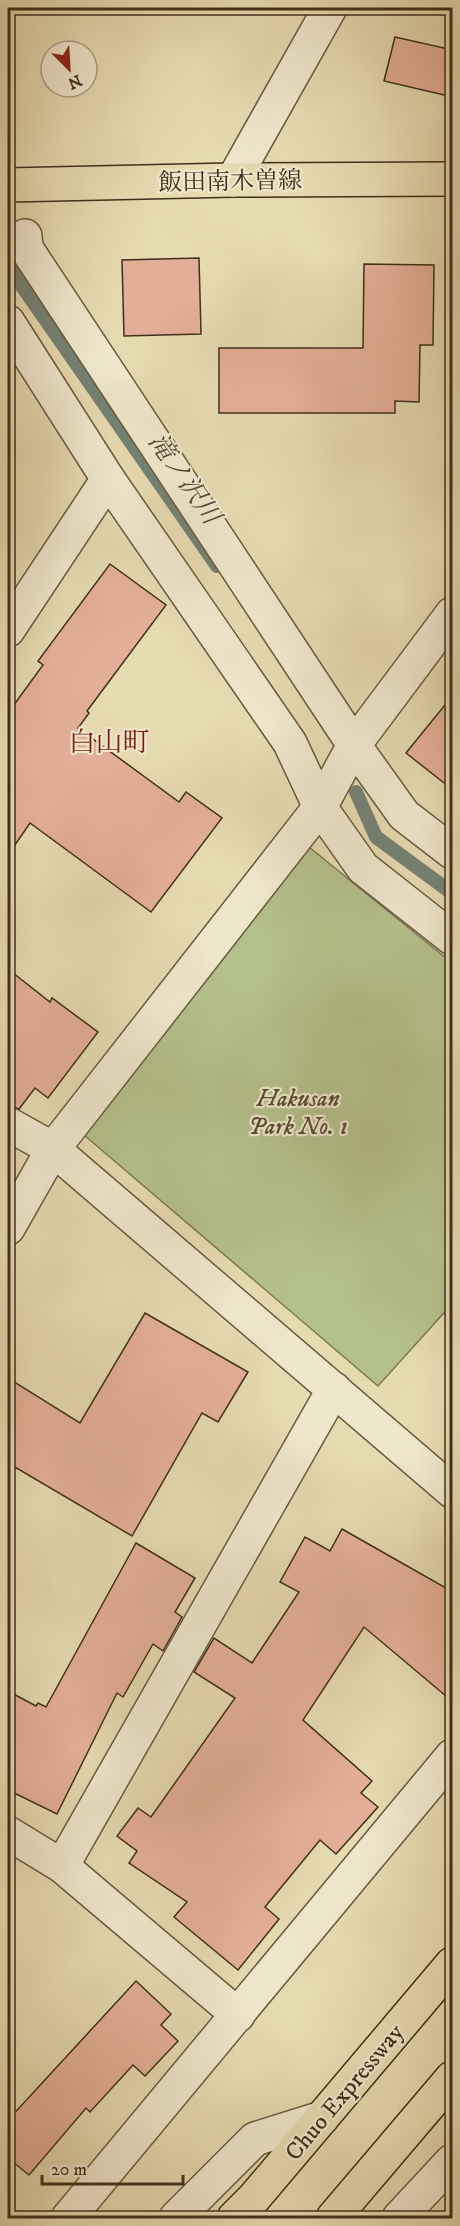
<svg xmlns="http://www.w3.org/2000/svg" width="460" height="2226" viewBox="0 0 460 2226" font-family="'IM FELL DW Pica','Noto Serif JP',serif">
<style>
.green{fill:#b4c08c;stroke:#7a7853;stroke-width:1.5}
.lines{fill:none;stroke-linecap:round;stroke-linejoin:round}
.stream{stroke:#748275;stroke-width:14}
.building{fill:#e4af98;stroke:#402f1a;stroke-width:1.5}
.minor-casing{stroke:#6a5a40;stroke-width:36}
.major-casing{stroke:#402f1a;stroke-width:36}
.highway-casing{stroke:#402f1a;stroke-width:36}
.minor{stroke:#efe7cc;stroke-width:33}
.major{stroke:#e6dab1;stroke-width:33}
.highway{stroke:#e6dab1;stroke-width:33}
.labels{text-anchor:middle;stroke-width:4.5;stroke-linejoin:round;paint-order:stroke}
.street-label{font-size:24px;fill:#402f1a;stroke:#efe7cc}
.park-label{font-size:24px;font-style:italic;fill:#574c31;stroke:#efe7cc}
.water-label{font-size:26px;font-style:italic;fill:#514b38;stroke:#efe7cc}
.quarter-label{font-size:27px;fill:#7a1f14;stroke:#efe7cc}
</style>
<rect width="100%" height="100%" fill="#e6dab1"/>
<filter id="stains"><feTurbulence type="fractalNoise" baseFrequency=".00333" numOctaves="4"/><feColorMatrix values="0 0 0 0 .2 0 0 0 0 .09 0 0 0 0 .02 0 0 0 .5 -.17"/></filter>
<radialGradient id="worn" r=".72"><stop offset=".6" stop-color="#630" stop-opacity="0"/><stop offset="1" stop-color="#630" stop-opacity=".3"/></radialGradient>
<path class="green" d="M309,847L452,963V1304L378,1386L84,1135Z"/>
<g class="lines">
<g class="stream">
<path d="M8,266L217,566"/>
<path d="M356,792L376,837L452,893"/>
</g>
</g>
<g class="building">
<path d="M395,37L453,50V97L384,81Z"/>
<path d="M199,258L201,334L124,336L122,260Z"/>
<path d="M364,264L434,265L433,345H420L419,402L395,401V413H219V348H363Z"/>
<path d="M110,564L166,605L87,711L89,713L78,728L179,802L186,792L222,818L151,912L30,823L8,855V713L43,665L38,661Z"/>
<path d="M453,695V790L406,753Z"/>
<path d="M8,969L50,1002L52,998L98,1032L48,1098L35,1088L19,1109L8,1105Z"/>
<path d="M145,1313L248,1372L218,1422L202,1413L132,1536L8,1463V1378L80,1423Z"/>
<path d="M342,1529L453,1592V1702L364,1627L303,1720L372,1781L361,1793L378,1807L336,1854L320,1840L265,1907L279,1919L238,1970L174,1917L187,1902L129,1863L137,1851L117,1836L138,1808L151,1817L235,1698L194,1672L214,1638L252,1663L299,1592L280,1582L305,1537L330,1551Z"/>
<path d="M136,1543L195,1578L175,1612L182,1617L163,1651L153,1644L123,1697L117,1693L57,1814L8,1790V1691L36,1706L38,1703L46,1707Z"/>
<path d="M136,1981L171,2014L161,2025L178,2041L145,2076L133,2065L90,2112L86,2108L29,2175L8,2158V2120Z"/>
</g>
<g class="lines">
<g class="minor-casing">
<g id="minor">
<path d="M233,180L330,8"/>
<path d="M25,236L26,248L354,745L404,815L452,852"/>
<path d="M8,322L108,479L290,743L320,807L363,868L452,938"/>
<path d="M8,630L108,479"/>
<path d="M8,1124L53,1149L452,1491"/>
<path d="M8,1228L53,1149L320,807L354,745L452,614"/>
<path d="M8,1833L62,1866L238,2015"/>
<path d="M62,1866L334,1389"/>
<path d="M68,2218L452,1756"/>
<path d="M176,2218L255,2139L322,2118"/>
<path d="M399,2218L452,2161"/>
</g>
</g>
<g class="major-casing">
<path id="major" d="M8,185L233,180L452,179"/>
</g>
<g class="highway-casing">
<g id="highway">
<path d="M234,2218L254,2198L452,1964"/>
<path d="M333,2218L452,2078"/>
</g>
</g>
<use href="#minor" class="minor"/>
<use href="#major" class="major"/>
<use href="#highway" class="highway"/>
</g>
<g class="labels">
<g class="street-label">
<text transform="translate(230 181) rotate(-1)" y="8">飯田南木曽線</text>
<text transform="translate(344 2092) rotate(-50)" y="8">Chuo Expressway</text>
</g>
<g class="park-label">
<text x="298" y="1106">Hakusan<tspan x="298" dy="28">Park No. 1</tspan></text>
</g>
<g class="water-label">
<text transform="translate(185 478) rotate(55)" y="9">滝ノ沢川</text>
</g>
<g class="quarter-label">
<text x="109" y="751">白山町</text>
</g>
</g>
<rect width="460" height="2226" fill="none" stroke="#e6dab1" stroke-width="30"/>
<rect x="9" y="9" width="442" height="2208" fill="none" stroke="#402f1a" stroke-width="3"/>
<rect x="15" y="15" width="430" height="2196" fill="none" stroke="#402f1a" stroke-width="1.5"/>
<g transform="translate(69 69) rotate(156)"><circle r="28" fill="#efe7cc" stroke="#a99d85" stroke-width="1.5"/>
<path d="M0-4.5L10 22L0 15L-10 22Z" fill="#8f2418"/>
<text y="-9" font-size="16" font-weight="bold" text-anchor="middle" fill="#402f1a">N</text>
</g>
<path d="M42 2175v9h141v-9" fill="none" stroke="#402f1a" stroke-width="3"/>
<text x="51" y="2175" font-size="18" fill="#402f1a" stroke="#efe7cc" stroke-width="4.5" paint-order="stroke">20 m</text>
<rect width="100%" height="100%" filter="url(#stains)"/>
<rect width="100%" height="100%" fill="url(#worn)"/>
</svg>
